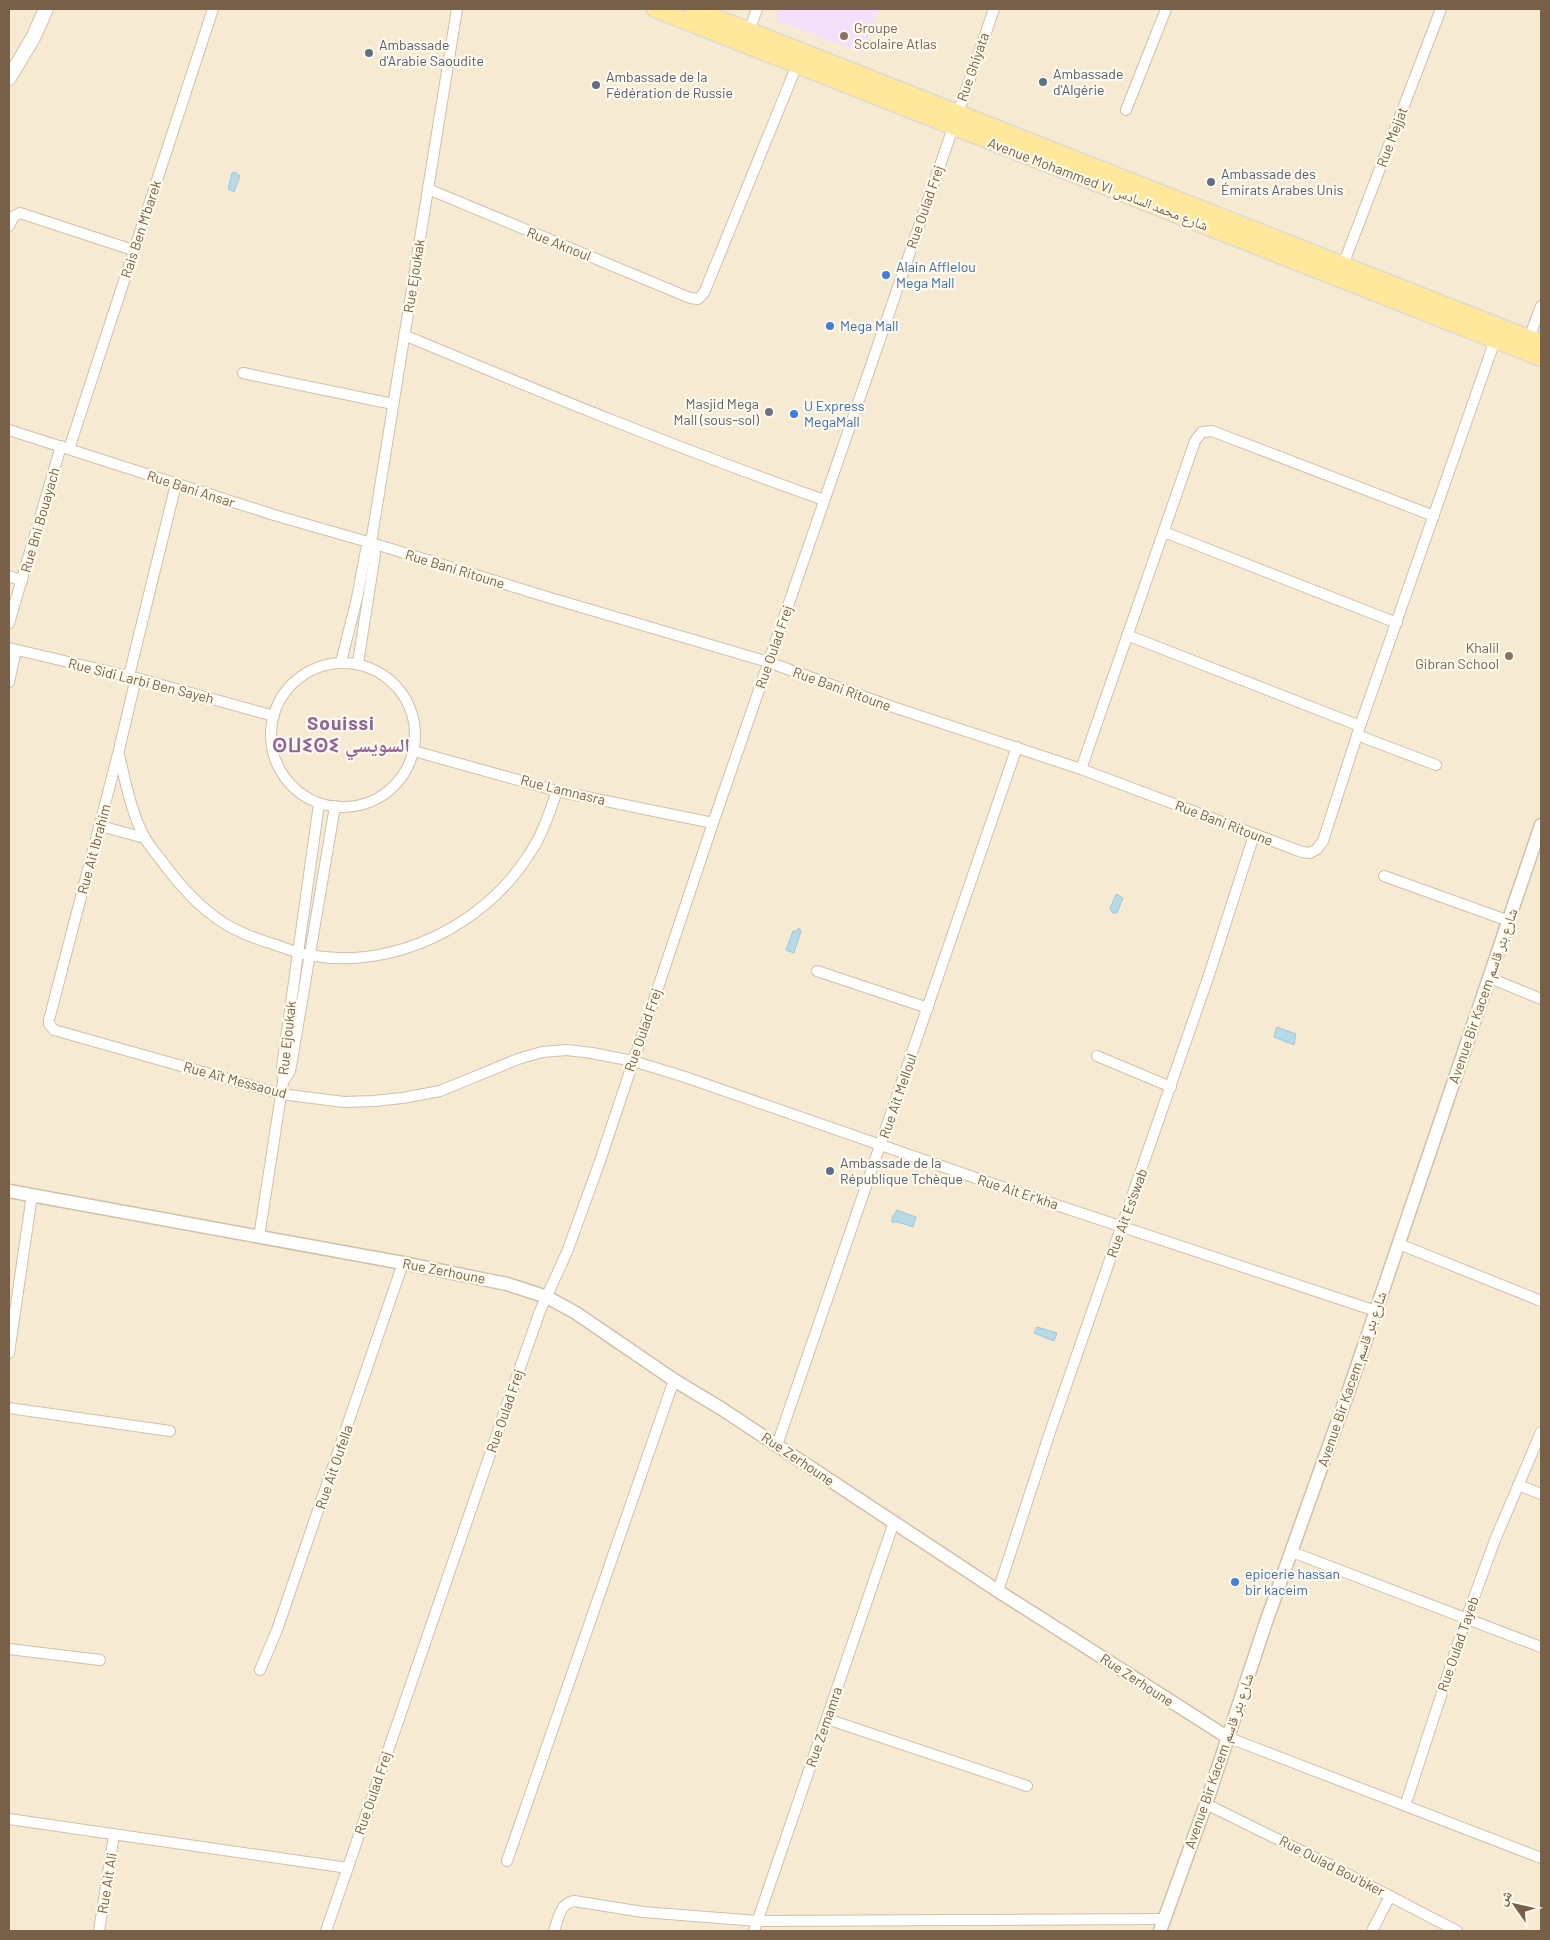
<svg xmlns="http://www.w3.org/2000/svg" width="1550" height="1940" viewBox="0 0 1550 1940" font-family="Barlow,'Noto Naskh Arabic','Noto Sans Tifinagh',sans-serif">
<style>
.residential{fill:#f6ebd2}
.education{fill:#f4e0fa}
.water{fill:#b7dae8;stroke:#9dc8db}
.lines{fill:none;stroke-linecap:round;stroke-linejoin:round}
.minor-casing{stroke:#d0c0aa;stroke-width:12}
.tertiary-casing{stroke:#d0c0aa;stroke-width:15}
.secondary-casing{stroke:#d5c3a9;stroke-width:16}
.primary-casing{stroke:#dfd9d3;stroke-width:19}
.minor{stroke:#fff;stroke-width:10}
.tertiary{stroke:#fff;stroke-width:12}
.secondary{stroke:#fff;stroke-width:14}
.primary{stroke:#ffe899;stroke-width:16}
.education-dot{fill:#8d6e63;stroke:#fffaeb;stroke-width:2}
.service-dot{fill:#5c6f8a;stroke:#fffaeb;stroke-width:2}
.shop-dot{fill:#3f7fe0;stroke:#fffaeb;stroke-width:2}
.worship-dot{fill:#6b7280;stroke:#fffaeb;stroke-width:2}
.labels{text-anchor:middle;stroke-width:4.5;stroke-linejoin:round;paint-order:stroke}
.education-label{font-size:14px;fill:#785e54;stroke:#fffaeb;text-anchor:start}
.service-label{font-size:14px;fill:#4e5e75;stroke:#fffaeb;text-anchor:start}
.street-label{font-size:14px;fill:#786048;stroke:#fffaeb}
.shop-label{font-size:14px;fill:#366cbe;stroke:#fffaeb;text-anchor:start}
.worship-label{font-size:14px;fill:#5b616d;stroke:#fffaeb;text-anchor:end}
.district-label{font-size:19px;font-weight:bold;letter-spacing:1px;fill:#91639b;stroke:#fffaeb}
</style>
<rect width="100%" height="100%" fill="#fdf7e4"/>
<rect class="residential" x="9" y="9" width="1532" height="1922"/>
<path class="education" d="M779,9H879L862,53L775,20Z"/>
<g class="water">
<path d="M235,172L240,176L234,192L228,189L232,173Z"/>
<path d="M1116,894L1123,898L1117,913H1113L1110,909Z"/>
<path d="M799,928L801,931L794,953L786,950L793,931H796Z"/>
<path d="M1277,1027L1296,1034L1294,1045L1274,1037Z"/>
<path d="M897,1210L916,1217L913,1227L898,1222H892V1218Z"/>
<path d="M1037,1327L1057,1333L1054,1341L1034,1333Z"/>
</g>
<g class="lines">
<g class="minor-casing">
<g id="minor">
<path d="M749,31L757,9"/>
<path d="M1126,110L1166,9"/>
<path d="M428,189L690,298L698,299L704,293L797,65"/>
<path d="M9,226L14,216L20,213L133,250"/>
<path d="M1343,265L1441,9"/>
<path d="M404,335C543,393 682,450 824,500"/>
<path d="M1529,338L1541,306"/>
<path d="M243,373L393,404"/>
<path d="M9,430L274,515L375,544L547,597L768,662L890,706L1081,769L1302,852L1310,853L1317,849L1323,841L1360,726L1495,340"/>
<path d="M69,449L213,9"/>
<path d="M1164,532L1397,623"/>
<path d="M9,576L22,581"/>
<path d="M9,623L61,446"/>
<path d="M1127,635L1360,726"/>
<path d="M9,648L136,678L274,716"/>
<path d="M341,662L357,598L366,550L371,543L457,9"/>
<path d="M358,663L375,554L371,543"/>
<circle cx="343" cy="735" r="72"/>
<path d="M129,676L176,484"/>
<path d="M136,678L118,754L49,1020V1024L54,1030L281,1094L344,1102L374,1101L402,1098L440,1091L518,1059L542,1052L567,1050L592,1053L633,1061L685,1077L993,1184L1376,1311"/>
<path d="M9,682L16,650"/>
<path d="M1357,735L1436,765"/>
<path d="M414,751L557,791L713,823"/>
<path d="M119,755C126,783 131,813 145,838C149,846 156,853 161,860C177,882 193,901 215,917C232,930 253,938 273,944C285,948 297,953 309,955C392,971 483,926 528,856C542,836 549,814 557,791"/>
<path d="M1081,769L1195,441L1202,432L1212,431L1434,516"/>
<path d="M100,826L145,838"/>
<path d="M1384,876L1509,921"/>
<path d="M817,971L928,1008"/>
<path d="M1490,978L1541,999"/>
<path d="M1097,1056L1171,1087"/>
<path d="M283,1082L290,1071L292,1060L335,806"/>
<path d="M259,1237L283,1082L282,1067L319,804"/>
<path d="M1399,1244L1541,1301"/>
<path d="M9,1353L32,1195"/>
<path d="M9,1408L170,1431"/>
<path d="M777,1445L1017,747"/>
<path d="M1518,1485L1541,1494"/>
<path d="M1292,1552L1541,1647"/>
<path d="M998,1591L1050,1432L1209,975L1254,835"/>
<path d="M9,1649L100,1660"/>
<path d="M260,1670L277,1630L302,1557L403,1263"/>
<path d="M827,1719L1027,1786"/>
<path d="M1227,1737L1541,1858"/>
<path d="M1206,1804L1330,1865L1457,1931"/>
<path d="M1405,1806L1466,1619L1495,1540L1541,1432"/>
<path d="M9,1819L348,1868"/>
<path d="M507,1861L674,1380"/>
<path d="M99,1931L114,1835"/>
<path d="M326,1931L509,1399L540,1311L567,1252L599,1164L713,823L994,9"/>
<path d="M554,1931C558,1920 560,1903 574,1901L643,1912L758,1921L1164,1919"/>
<path d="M754,1931L894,1522"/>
<path d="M1372,1931L1390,1896"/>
</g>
</g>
<g class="tertiary-casing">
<g id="tertiary">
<path d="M9,1191L403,1263L507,1284L547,1297L576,1313L674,1380L722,1409L998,1591L1227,1737"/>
<path d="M1160,1931L1206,1804L1265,1625L1350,1387L1541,825"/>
</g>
</g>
<g class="secondary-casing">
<path id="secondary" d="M9,78L33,38L46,9"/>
</g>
<g class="primary-casing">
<g id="primary">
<path d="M655,9L1541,358"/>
<path d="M694,9L1541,343"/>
</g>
</g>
<use href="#minor" class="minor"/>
<use href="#tertiary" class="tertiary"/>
<use href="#secondary" class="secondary"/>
<use href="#primary" class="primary"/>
</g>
<g class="education-dot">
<circle cx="844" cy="36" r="5"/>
<circle cx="1509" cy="656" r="5"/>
</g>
<g class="service-dot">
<circle cx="369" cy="53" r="5"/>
<circle cx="1043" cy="82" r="5"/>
<circle cx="596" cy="85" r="5"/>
<circle cx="1211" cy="182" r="5"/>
<circle cx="830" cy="1171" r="5"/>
</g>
<g class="shop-dot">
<circle cx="886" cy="275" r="5"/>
<circle cx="830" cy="326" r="5"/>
<circle cx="794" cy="414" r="5"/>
<circle cx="1235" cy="1582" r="5"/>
</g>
<circle class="worship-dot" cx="769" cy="412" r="5"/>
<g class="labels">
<g class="education-label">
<text x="854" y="33">Groupe<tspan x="854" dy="16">Scolaire Atlas</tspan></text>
<text x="1499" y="653" text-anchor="end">Khalil<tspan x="1499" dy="16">Gibran School</tspan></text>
</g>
<g class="service-label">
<text x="379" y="50">Ambassade<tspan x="379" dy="16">d'Arabie Saoudite</tspan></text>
<text x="1053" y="79">Ambassade<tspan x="1053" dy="16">d'Algérie</tspan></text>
<text x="606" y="82">Ambassade de la<tspan x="606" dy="16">Fédération de Russie</tspan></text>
<text x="1221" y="179">Ambassade des<tspan x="1221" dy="16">Émirats Arabes Unis</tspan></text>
<text x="840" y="1168">Ambassade de la<tspan x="840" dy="16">République Tchèque</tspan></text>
</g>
<g class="street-label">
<text transform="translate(973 67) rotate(-71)" y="5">Rue Ghiyata</text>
<text transform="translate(1392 137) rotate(-69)" y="5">Rue Mejjat</text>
<text transform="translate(1098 184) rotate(21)" y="5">Avenue Mohammed VI شارع محمد السادس</text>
<text transform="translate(925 207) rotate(-71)" y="5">Rue Oulad Frej</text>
<text transform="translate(141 229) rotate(-72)" y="5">Rais Ben M’barek</text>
<text transform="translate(559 244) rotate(22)" y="5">Rue Aknoul</text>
<text transform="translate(414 276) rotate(-81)" y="5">Rue Ejoukak</text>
<text transform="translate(191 489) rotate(18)" y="5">Rue Bani Ansar</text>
<text transform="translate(40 520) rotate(-74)" y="5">Rue Bni Bouayach</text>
<text transform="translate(455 569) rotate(17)" y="5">Rue Bani Ritoune</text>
<text transform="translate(774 647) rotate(-71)" y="5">Rue Oulad Frej</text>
<text transform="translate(141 681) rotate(14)" y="5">Rue Sidi Larbi Ben Sayeh</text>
<text transform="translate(842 689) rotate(20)" y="5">Rue Bani Ritoune</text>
<text transform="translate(563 790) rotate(14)" y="5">Rue Lamnasra</text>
<text transform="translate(1224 823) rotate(21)" y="5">Rue Bani Ritoune</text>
<text transform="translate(94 849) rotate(-75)" y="5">Rue Ait Ibrahim</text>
<text transform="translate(1483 996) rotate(-71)" y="5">Avenue Bir Kacem شارع بئر قاسم</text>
<text transform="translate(643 1030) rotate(-71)" y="5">Rue Oulad Frej</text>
<text transform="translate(287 1038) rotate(-84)" y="5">Rue Ejoukak</text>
<text transform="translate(235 1080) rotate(15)" y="5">Rue Aït Messaoud</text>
<text transform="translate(898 1096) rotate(-71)" y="5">Rue Ait Melloul</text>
<text transform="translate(1018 1192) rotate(18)" y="5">Rue Ait Er'kha</text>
<text transform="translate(1127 1213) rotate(-70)" y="5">Rue Ait Es'swab</text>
<text transform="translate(444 1271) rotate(11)" y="5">Rue Zerhoune</text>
<text transform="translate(1352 1379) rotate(-71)" y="5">Avenue Bir Kacem شارع بئر قاسم</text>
<text transform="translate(505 1411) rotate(-71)" y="5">Rue Oulad Frej</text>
<text transform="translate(798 1459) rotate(34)" y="5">Rue Zerhoune</text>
<text transform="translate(334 1467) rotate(-71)" y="5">Rue Ait Oufella</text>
<text transform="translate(1458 1644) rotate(-71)" y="5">Rue Oulad Tayeb</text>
<text transform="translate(1137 1680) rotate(33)" y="5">Rue Zerhoune</text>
<text transform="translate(824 1727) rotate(-71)" y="5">Rue Zemamra</text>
<text transform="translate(1219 1761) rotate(-71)" y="5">Avenue Bir Kacem شارع بئر قاسم</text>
<text transform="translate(373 1793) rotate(-71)" y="5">Rue Oulad Frej</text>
<text transform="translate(1332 1866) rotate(27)" y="5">Rue Oulad Bou'bker</text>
<text transform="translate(107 1883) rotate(-81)" y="5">Rue Ait Ali</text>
</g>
<g class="shop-label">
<text x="896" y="272">Alain Afflelou<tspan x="896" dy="16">Mega Mall</tspan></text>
<text x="840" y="331">Mega Mall</text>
<text x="804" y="411">U Express<tspan x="804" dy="16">MegaMall</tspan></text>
<text x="1245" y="1579">epicerie hassan<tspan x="1245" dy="16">bir kaceim</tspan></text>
</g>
<g class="worship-label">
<text x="759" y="409">Masjid Mega<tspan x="759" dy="16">Mall (sous-sol)</tspan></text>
</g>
<g class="district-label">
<text x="341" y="730">Souissi<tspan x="341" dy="22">ⵙⵡⵉⵙⵉ السويسي</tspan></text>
</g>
</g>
<rect width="1550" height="1940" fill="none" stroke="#786048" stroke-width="20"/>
<g transform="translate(1515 1905) rotate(304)" stroke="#fffaeb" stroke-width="4" paint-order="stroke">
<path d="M0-4L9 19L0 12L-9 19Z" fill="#786048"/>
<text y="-8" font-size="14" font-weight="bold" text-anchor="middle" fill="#786048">ش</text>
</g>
</svg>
